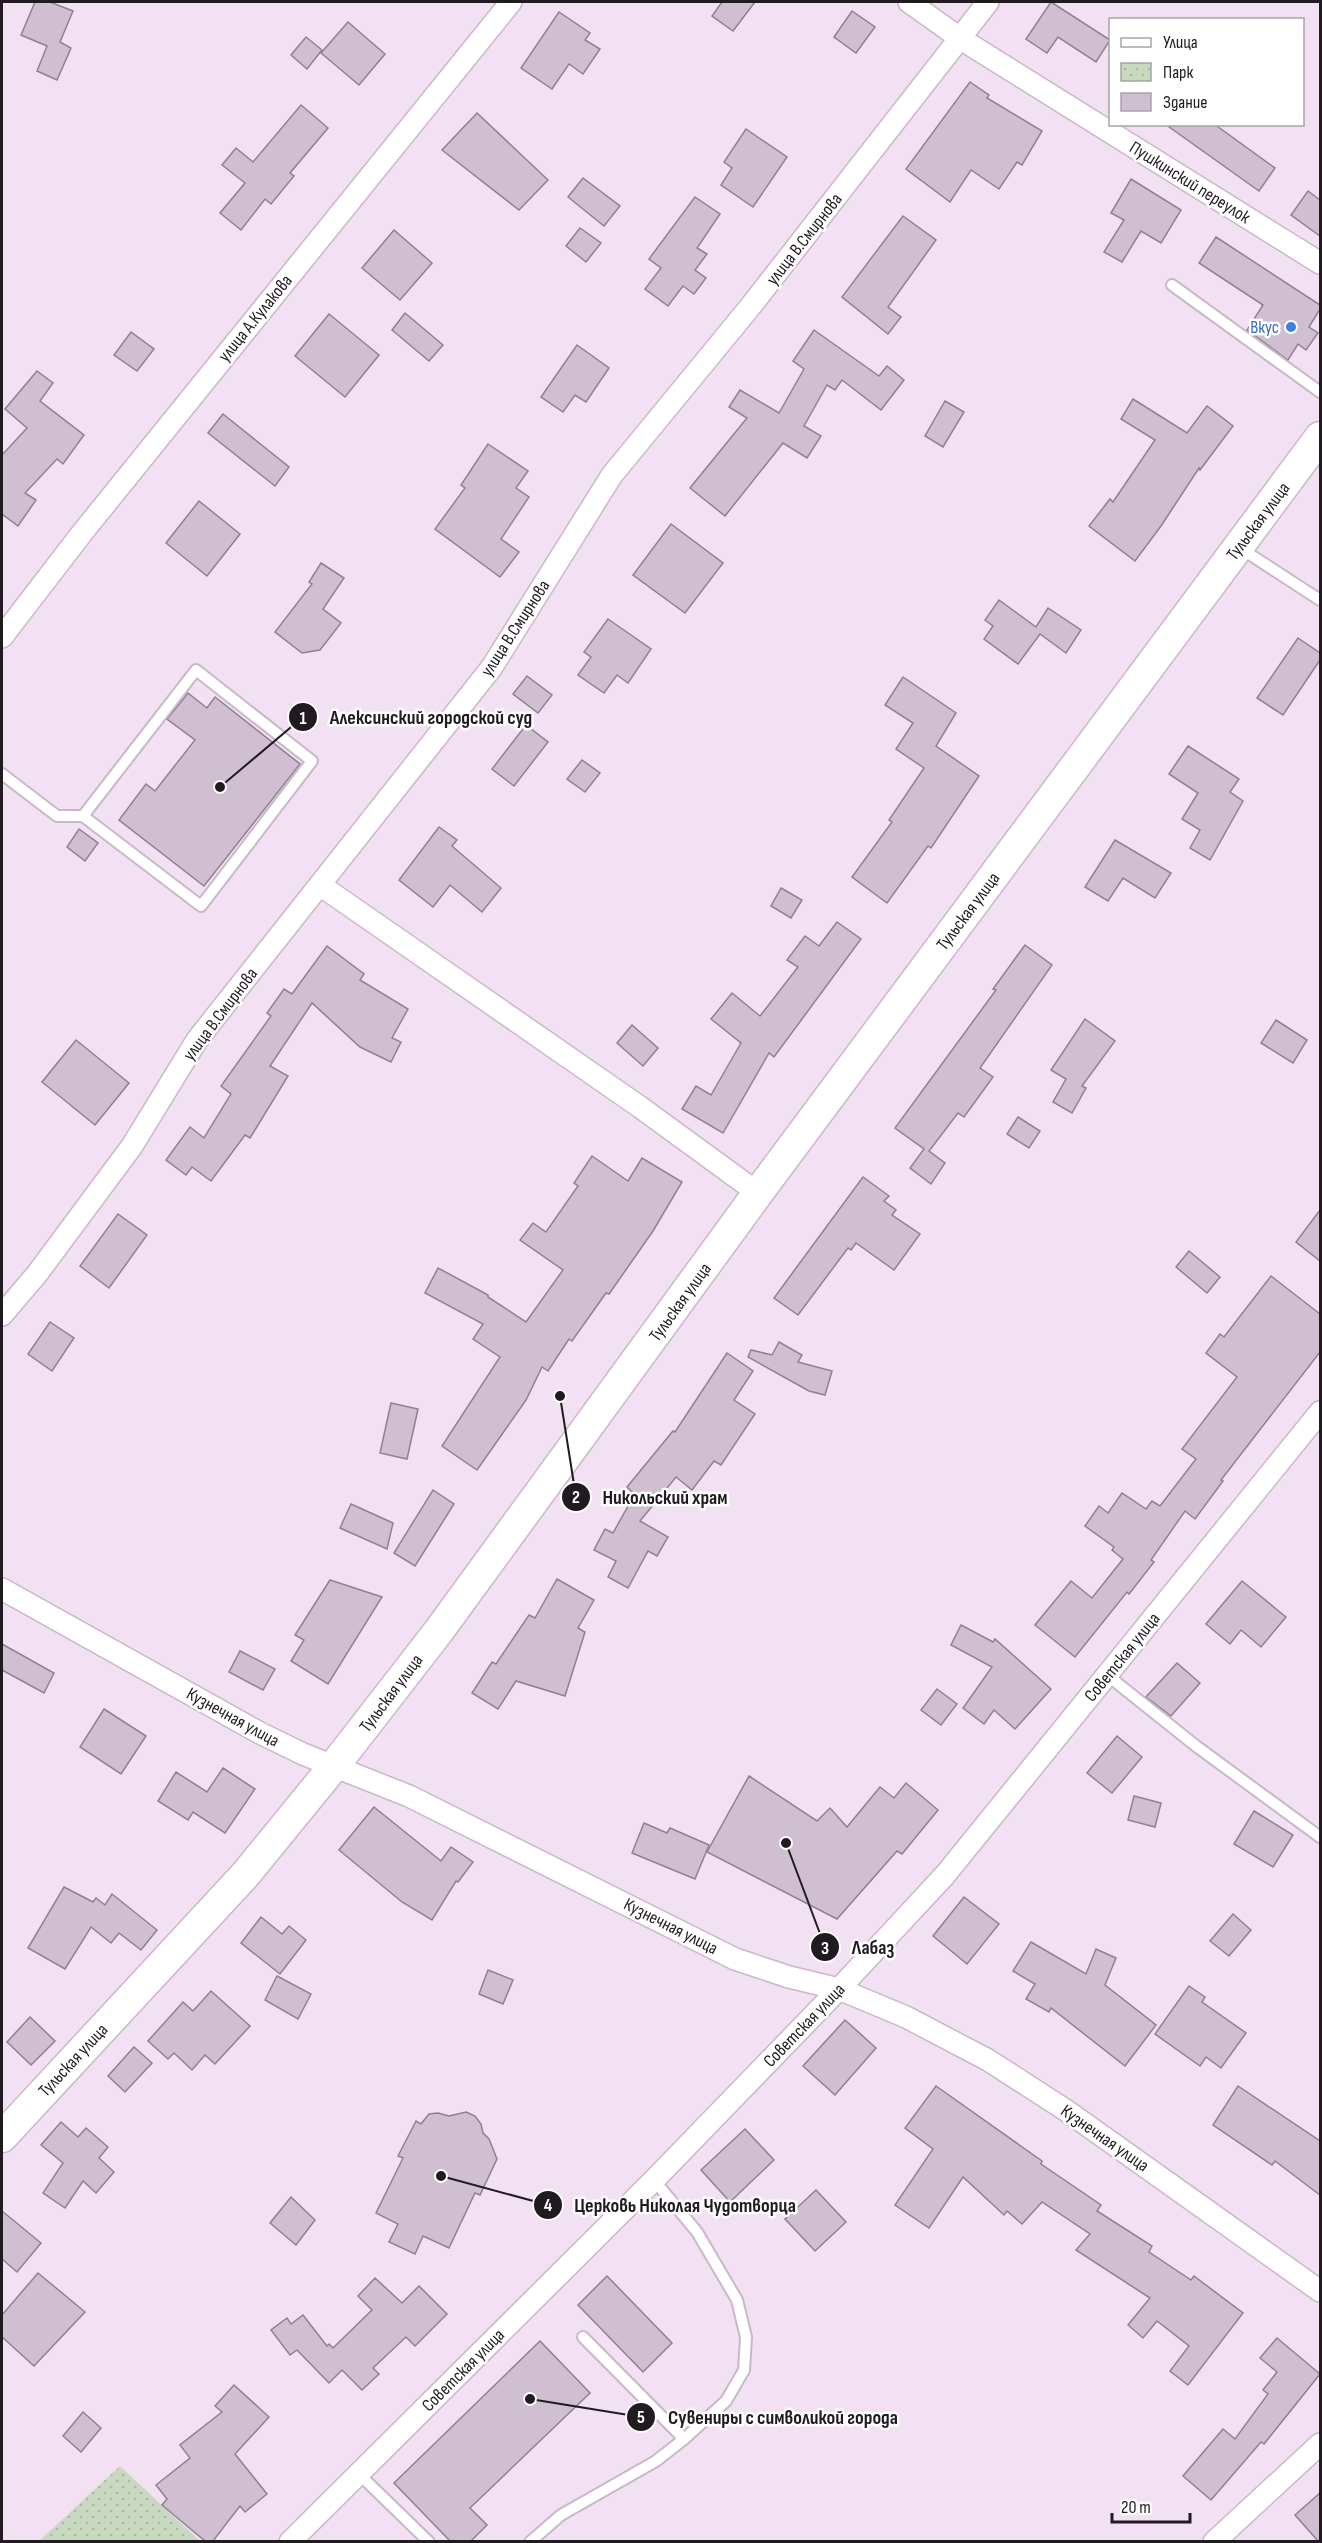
<svg xmlns="http://www.w3.org/2000/svg" width="1322" height="2543" viewBox="0 0 1322 2543" font-family="'Sofia Sans Condensed',sans-serif">
<style>
.park{fill:url(#park-dots)}
.building{fill:#d0bfd1;stroke:#908091;stroke-width:1.5}
.lines{fill:none;stroke-linecap:round;stroke-linejoin:round}
.lane-casing{stroke:#c9b8ca;stroke-width:14}
.street-casing{stroke:#c9b8ca;stroke-width:24}
.secondary-casing{stroke:#c9b8ca;stroke-width:33}
.lane{stroke:#fff;stroke-width:10}
.street{stroke:#fff;stroke-width:21}
.secondary{stroke:#fff;stroke-width:30}
.shop-dot{fill:#3f7fe0;stroke:#fff;stroke-width:2}
.labels{text-anchor:middle;stroke-width:5;stroke-linejoin:round;paint-order:stroke}
.street-label{font-size:18px;fill:#211b21;stroke:#fff}
.shop-label{font-size:18px;fill:#366cbe;stroke:#fff;text-anchor:end}
.leader{fill:none;stroke:#211b21;stroke-width:2}
.callout-dot{fill:#211b21;stroke:#fff;stroke-width:2}
.mark-label{font-size:18px;text-anchor:middle;font-weight:bold;fill:#fff}
.callout-label{font-size:20px;text-anchor:middle;font-weight:bold;fill:#211b21;stroke:#fff;stroke-width:5;stroke-linejoin:round;paint-order:stroke}
</style>
<defs>
<pattern id="park-dots" width="8" height="8" patternUnits="userSpaceOnUse" patternTransform="scale(1.5)"><rect width="8" height="8" fill="#c9d9c0"/><path d="M2 2h.1M6 6h.1" fill="none" stroke="#acbaa5" stroke-width="1.8" stroke-linecap="round"/></pattern>
</defs>
<rect width="100%" height="100%" fill="#f2e0f3"/>
<path class="park" d="M120,2466L200,2541H39Z"/>
<g class="building">
<path d="M35,2H50L73,11L60,42L71,48L57,80L37,71L47,46L21,35Z"/>
<path d="M722,2H755L733,31L712,16Z"/>
<path d="M1051,2L1110,40L1096,62L1058,37L1047,53L1026,39Z"/>
<path d="M852,11L875,27L856,53L834,37Z"/>
<path d="M559,12L590,33L585,40L600,49L583,74L569,64L552,89L521,68Z"/>
<path d="M348,22L385,54L359,85L321,53Z"/>
<path d="M306,37L322,50L307,69L291,55Z"/>
<path d="M970,82L989,95L987,98L1042,131L1022,165L1017,162L999,189L971,170L950,202L906,169Z"/>
<path d="M301,105L328,128L290,173L294,176L271,204L265,199L241,230L220,213L245,183L222,165L236,148L253,162Z"/>
<path d="M477,113L548,180L519,210L442,150Z"/>
<path d="M1165,124H1214L1275,168L1259,191Z"/>
<path d="M746,129L787,157L753,207L721,185L732,168L724,162Z"/>
<path d="M583,178L620,206L604,226L568,197Z"/>
<path d="M1131,179L1181,210L1161,243L1141,231L1122,262L1104,252L1124,220L1111,213Z"/>
<path d="M1308,191L1320,200V236L1291,215Z"/>
<path d="M695,197L720,214L697,248L707,254L695,270L706,278L694,294L683,286L668,306L645,289L661,268L649,259Z"/>
<path d="M903,216L936,240L888,307L901,317L888,334L842,297Z"/>
<path d="M580,228L601,243L586,262L566,246Z"/>
<path d="M394,230L432,263L400,300L362,268Z"/>
<path d="M1216,237L1320,305V309L1309,327L1318,333L1306,350L1298,344L1288,360L1247,330L1263,305L1199,263Z"/>
<path d="M405,313L443,345L429,361L392,330Z"/>
<path d="M329,314L379,355L345,397L295,356Z"/>
<path d="M814,330L879,376L887,366L904,380L881,410L842,380L835,390L827,385L804,426L821,436L807,458L783,443L725,516L690,488L747,418L729,407L740,390L779,413L804,369L793,361Z"/>
<path d="M131,332L154,349L137,371L114,355Z"/>
<path d="M577,345L609,368L586,402L575,395L563,412L541,397Z"/>
<path d="M37,371L53,383L40,401L84,435L63,464L57,459L25,493L36,500L18,526L3,515L2,517V455L27,428L5,409Z"/>
<path d="M1133,399L1187,433L1207,406L1233,426L1200,470L1199,468L1161,526L1135,561L1089,526L1110,499L1113,502L1155,440L1121,419Z"/>
<path d="M945,401L964,412L943,447L925,436Z"/>
<path d="M223,414L289,467L275,486L208,433Z"/>
<path d="M488,444L528,471L516,488L529,497L501,539L519,552L500,577L435,529L465,488L461,485Z"/>
<path d="M199,501L240,534L207,576L166,543Z"/>
<path d="M671,524L723,563L685,613L633,575Z"/>
<path d="M321,563L344,578L323,609L341,623L320,650L302,653L275,632L312,584L309,582Z"/>
<path d="M999,600L1036,627L1048,608L1081,630L1066,653L1040,634L1018,664L984,639L993,626L985,620Z"/>
<path d="M608,619L651,649L628,683L617,675L604,693L578,675L591,657L584,652Z"/>
<path d="M1298,638L1320,653V660L1283,715L1257,698Z"/>
<path d="M527,676L552,695L538,713L513,694Z"/>
<path d="M903,677L956,713L936,746L979,776L931,848L928,846L887,903L852,877L892,822L889,820L924,768L896,749L913,723L885,705Z"/>
<path d="M188,693L207,708L215,697L300,764L204,886L119,820L146,784L155,791L195,740L167,719Z"/>
<path d="M526,725L548,742L514,786L492,769Z"/>
<path d="M1188,746L1239,779L1230,792L1243,801L1210,860L1190,848L1200,830L1182,819L1198,793L1169,774Z"/>
<path d="M582,760L600,773L585,792L567,779Z"/>
<path d="M439,827L457,840L452,846L501,888L482,912L450,885L433,907L399,880Z"/>
<path d="M79,829L98,843L85,861L67,847Z"/>
<path d="M1115,840L1171,873L1155,898L1123,878L1108,901L1085,887Z"/>
<path d="M781,888L802,900L791,918L771,906Z"/>
<path d="M837,922L861,939L774,1057L769,1053L723,1133L682,1109L696,1086L711,1095L741,1043L711,1019L732,993L760,1016L798,967L787,960L805,936L819,946Z"/>
<path d="M1025,945L1052,965L980,1068L993,1077L964,1117L958,1113L929,1151L945,1163L931,1184L910,1168L924,1149L895,1128L996,990L993,989Z"/>
<path d="M327,946L364,974L360,980L408,1009L392,1038L401,1042L391,1062L360,1047L312,1003L270,1066L288,1076L250,1138L245,1135L211,1181L192,1167L186,1175L166,1160L190,1127L204,1138L231,1094L221,1086L271,1016L267,1013L284,989L292,994Z"/>
<path d="M1085,1019L1115,1041L1082,1086L1086,1088L1072,1113L1053,1102L1066,1079L1051,1070Z"/>
<path d="M1276,1020L1307,1040L1293,1063L1261,1043Z"/>
<path d="M632,1025L658,1048L643,1066L617,1043Z"/>
<path d="M76,1040L129,1083L95,1125L42,1082Z"/>
<path d="M1018,1117L1040,1131L1029,1148L1007,1134Z"/>
<path d="M592,1156L628,1181L642,1158L682,1182L653,1231L609,1294L606,1293L572,1341L569,1339L548,1371L542,1367L526,1400L477,1470L442,1446L500,1357L473,1339L483,1324L425,1293L438,1268L488,1295V1297L526,1322L563,1270L520,1240L533,1223L546,1232L578,1186L574,1183Z"/>
<path d="M863,1177L889,1196L884,1201L896,1210L892,1215L920,1234L894,1270L856,1243L851,1250L848,1248L798,1315L774,1298Z"/>
<path d="M1320,1210V1261L1296,1242Z"/>
<path d="M118,1214L147,1235L109,1288L80,1266Z"/>
<path d="M1189,1251L1220,1277L1207,1293L1176,1267Z"/>
<path d="M1271,1276L1320,1314V1352L1221,1480L1223,1481L1195,1519L1185,1511L1151,1560L1154,1562L1129,1594L1127,1592L1075,1657L1035,1625L1071,1581L1092,1598L1123,1559L1112,1550L1114,1547L1085,1526L1099,1506L1108,1513L1122,1493L1146,1509L1152,1501L1160,1506L1196,1459L1182,1449L1237,1377L1206,1353L1220,1334L1224,1337Z"/>
<path d="M50,1322L74,1338L52,1371L28,1354Z"/>
<path d="M779,1342L802,1355L798,1362L832,1371L825,1395L809,1391L748,1357L751,1350L772,1355Z"/>
<path d="M727,1353L753,1371L734,1400L755,1414L721,1465L714,1461L692,1490L676,1477L640,1521L668,1537L657,1556L648,1551L628,1588L608,1577L616,1561L594,1550L605,1529L613,1533L632,1499L628,1497L632,1492L627,1487L673,1431L675,1432Z"/>
<path d="M391,1403L418,1409L407,1459L380,1453Z"/>
<path d="M433,1490L454,1504L415,1566L394,1553Z"/>
<path d="M351,1504L393,1523L387,1549L340,1528Z"/>
<path d="M557,1579L594,1600L578,1628L585,1632L565,1696L516,1681L498,1709L472,1693L492,1662L496,1664L529,1615L535,1618Z"/>
<path d="M330,1580L382,1597L328,1684L291,1661L304,1640L295,1635Z"/>
<path d="M1242,1581L1286,1617L1261,1647L1241,1630L1230,1644L1206,1624Z"/>
<path d="M961,1625L993,1642L995,1639L1051,1689L1015,1729L994,1710L984,1724L963,1708L992,1667L951,1645Z"/>
<path d="M2,1644L54,1673L44,1693L2,1670Z"/>
<path d="M240,1651L275,1669L263,1690L229,1672Z"/>
<path d="M1177,1663L1200,1683L1171,1716L1146,1697Z"/>
<path d="M937,1689L957,1704L941,1725L921,1710Z"/>
<path d="M104,1709L146,1736L121,1774L80,1747Z"/>
<path d="M1117,1736L1142,1757L1112,1793L1087,1773Z"/>
<path d="M223,1768L255,1789L225,1833L193,1812L188,1820L158,1801L176,1772L207,1792Z"/>
<path d="M749,1776L817,1821L830,1808L847,1827L880,1787L894,1798L906,1783L938,1810L902,1854L897,1851L837,1919L707,1852Z"/>
<path d="M1134,1796L1161,1803L1155,1827L1128,1820Z"/>
<path d="M374,1807L441,1861L451,1847L473,1862L458,1882L456,1881L432,1920L402,1902L339,1850Z"/>
<path d="M1254,1811L1293,1835L1273,1867L1234,1844Z"/>
<path d="M644,1823L667,1833L670,1828L709,1845L695,1879L632,1853Z"/>
<path d="M64,1887L93,1902L96,1898L105,1905L112,1894L157,1930L141,1950L119,1933L111,1943L91,1927L65,1969L28,1948Z"/>
<path d="M964,1897L999,1924L967,1964L933,1936Z"/>
<path d="M1233,1914L1251,1930L1229,1956L1210,1941Z"/>
<path d="M261,1917L282,1934L289,1926L306,1940L280,1974L241,1943Z"/>
<path d="M1031,1942L1086,1974L1096,1949L1116,1958L1105,1985L1156,2025L1125,2066L1051,2008L1049,2012L1026,1999L1035,1984L1013,1971Z"/>
<path d="M488,1970L513,1980L503,2004L479,1994Z"/>
<path d="M277,1976L311,1994L298,2019L265,2000Z"/>
<path d="M1189,1986L1205,1997L1202,2002L1246,2033L1221,2068L1206,2057L1200,2066L1155,2034Z"/>
<path d="M211,1991L250,2026L215,2064L205,2055L192,2070L174,2053L168,2059L148,2041L183,2002L193,2011Z"/>
<path d="M30,2017L55,2041L31,2065L7,2042Z"/>
<path d="M845,2020L876,2048L835,2095L803,2066Z"/>
<path d="M134,2047L152,2063L125,2092L108,2076Z"/>
<path d="M936,2086L1042,2161L1041,2164L1101,2205L1097,2211L1152,2246L1149,2252L1191,2280L1194,2276L1243,2313L1188,2385L1170,2371L1189,2346L1157,2321L1143,2338L1128,2325L1150,2298L1076,2250L1090,2234L1042,2202L1022,2224L1007,2211L1004,2215L963,2177L929,2228L895,2205L933,2149L905,2128Z"/>
<path d="M1238,2086L1320,2141V2195L1275,2161L1272,2165L1213,2125Z"/>
<path d="M466,2112L475,2116L481,2124L483,2133L489,2139L497,2159L480,2195L475,2193L449,2248L423,2236L415,2254L389,2242L398,2224L376,2213L403,2158L398,2156L416,2121L421,2124L429,2114L438,2113L449,2116Z"/>
<path d="M61,2122L78,2137L86,2128L108,2147L99,2158L114,2172L96,2193L83,2181L65,2208L43,2193L63,2163L41,2145Z"/>
<path d="M745,2129L774,2160L730,2202L701,2170Z"/>
<path d="M816,2190L846,2222L815,2251L785,2219Z"/>
<path d="M291,2197L315,2220L296,2245L270,2223Z"/>
<path d="M2,2211L41,2243L17,2272L2,2259Z"/>
<path d="M38,2273L85,2312L34,2366L2,2337V2315Z"/>
<path d="M607,2276L672,2343L643,2372L578,2305Z"/>
<path d="M375,2278L402,2303L419,2286L447,2314L415,2346L406,2337L373,2368L379,2374L362,2390L342,2370L329,2383L297,2350L290,2355L271,2330L287,2318L291,2324L303,2315L327,2346L329,2344L333,2348L372,2310L358,2296Z"/>
<path d="M1277,2338L1320,2374L1264,2444L1261,2442L1211,2500L1183,2476L1223,2429L1235,2439L1268,2394L1263,2390L1277,2372L1260,2358Z"/>
<path d="M540,2341L590,2393L470,2508L487,2525L471,2541H450L394,2483Z"/>
<path d="M234,2385L269,2417L235,2454L267,2494L245,2512L240,2506L213,2541H205L162,2505L167,2499L156,2485L190,2458L180,2445L222,2412L215,2406Z"/>
<path d="M83,2412L101,2428L81,2452L63,2436Z"/>
<path d="M1320,2493V2541H1318L1295,2515Z"/>
</g>
<g class="lines">
<g class="lane-casing">
<g id="lane">
<path d="M1172,285L1320,392"/>
<path d="M1240,548L1320,600"/>
<path d="M2,774L57,816H83L201,906L312,761L196,670L83,816"/>
<path d="M1107,1675L1196,1746L1320,1837"/>
<path d="M583,2337L684,2439"/>
<path d="M359,2474L429,2542"/>
<path d="M530,2542L561,2515L656,2461L684,2439L726,2401L744,2370L746,2337L737,2300L697,2232L654,2180"/>
</g>
</g>
<g class="street-casing">
<g id="street">
<path d="M909,2L961,39L1320,263"/>
<path d="M2,637L82,533L511,2"/>
<path d="M320,885L640,1107L758,1193"/>
<path d="M2,1315L37,1274L132,1146L197,1040L492,667L612,475L750,307L988,2"/>
<path d="M2,1589L260,1733L303,1754L409,1796L735,1959L789,1977L839,1989L906,2017L988,2060L1067,2111L1320,2291"/>
<path d="M290,2542L654,2180L839,1989L945,1875L1320,1412"/>
<path d="M1214,2542L1320,2444"/>
</g>
</g>
<g class="secondary-casing">
<path id="secondary" d="M2,2137L245,1875L334,1766L438,1632L758,1193L1320,437"/>
</g>
<use href="#lane" class="lane"/>
<use href="#street" class="street"/>
<use href="#secondary" class="secondary"/>
</g>
<circle class="shop-dot" cx="1291" cy="327" r="6"/>
<g class="labels">
<g class="street-label">
<text transform="translate(1190 182) rotate(32)" y="6">Пушкинский переулок</text>
<text transform="translate(804 239) rotate(-52)" y="6">улица В.Смирнова</text>
<text transform="translate(255 318) rotate(-51)" y="6">улица А.Кулакова</text>
<text transform="translate(1258 521) rotate(-53)" y="6">Тульская улица</text>
<text transform="translate(515 628) rotate(-57)" y="6">улица В.Смирнова</text>
<text transform="translate(968 911) rotate(-53)" y="6">Тульская улица</text>
<text transform="translate(220 1014) rotate(-53)" y="6">улица В.Смирнова</text>
<text transform="translate(680 1302) rotate(-54)" y="6">Тульская улица</text>
<text transform="translate(1122 1657) rotate(-51)" y="6">Советская улица</text>
<text transform="translate(391 1693) rotate(-53)" y="6">Тульская улица</text>
<text transform="translate(233 1717) rotate(29)" y="6">Кузнечная улица</text>
<text transform="translate(671 1926) rotate(27)" y="6">Кузнечная улица</text>
<text transform="translate(804 2025) rotate(-46)" y="6">Советская улица</text>
<text transform="translate(73 2060) rotate(-47)" y="6">Тульская улица</text>
<text transform="translate(1105 2138) rotate(35)" y="6">Кузнечная улица</text>
<text transform="translate(463 2370) rotate(-45)" y="6">Советская улица</text>
</g>
<g class="shop-label">
<text x="1279" y="333">Вкус</text>
</g>
</g>
<path class="leader" d="M220 787L303 717M560 1396L576 1497M786 1843L825 1947M441 2176L548 2205M530 2399L641 2417"/>
<g class="callout-dot">
<circle cx="220" cy="787" r="6"/>
<circle cx="560" cy="1396" r="6"/>
<circle cx="786" cy="1843" r="6"/>
<circle cx="441" cy="2176" r="6"/>
<circle cx="530" cy="2399" r="6"/>
<circle cx="303" cy="717" r="15"/>
<circle cx="576" cy="1497" r="15"/>
<circle cx="825" cy="1947" r="15"/>
<circle cx="548" cy="2205" r="15"/>
<circle cx="641" cy="2417" r="15"/>
</g>
<g class="mark-label">
<text x="303" y="724">1</text>
<text x="576" y="1503">2</text>
<text x="825" y="1954">3</text>
<text x="548" y="2211">4</text>
<text x="641" y="2423">5</text>
</g>
<g class="callout-label">
<text x="431" y="724">Алексинский городской суд</text>
<text x="665" y="1504">Никольский храм</text>
<text x="873" y="1954">Лабаз</text>
<text x="685" y="2212">Церковь Николая Чудотворца</text>
<text x="783" y="2424">Сувениры с символикой города</text>
</g>
<rect width="1322" height="2543" fill="none" stroke="#211b21" stroke-width="6"/>
<rect x="1109" y="18" width="195" height="108" fill="#ffffff" stroke="#a6a4a6" stroke-width="1.5"/>
<rect x="1121" y="38" width="30" height="9" fill="#ffffff" stroke="#a6a4a6" stroke-width="1.5"/>
<text x="1163" y="48" font-size="18" fill="#211b21">Улица</text>
<rect x="1121" y="63" width="30" height="18" fill="url(#park-dots)" stroke="#a6a4a6" stroke-width="1.5"/>
<text x="1163" y="78" font-size="18" fill="#211b21">Парк</text>
<rect x="1121" y="93" width="30" height="18" fill="#d0bfd1" stroke="#a6a4a6" stroke-width="1.5"/>
<text x="1163" y="108" font-size="18" fill="#211b21">Здание</text>
<path d="M1112 2513v9h78v-9" fill="none" stroke="#211b21" stroke-width="3"/>
<text x="1121" y="2513" font-size="18" fill="#211b21" stroke="#ffffff" stroke-width="4.5" paint-order="stroke">20 m</text>
</svg>
